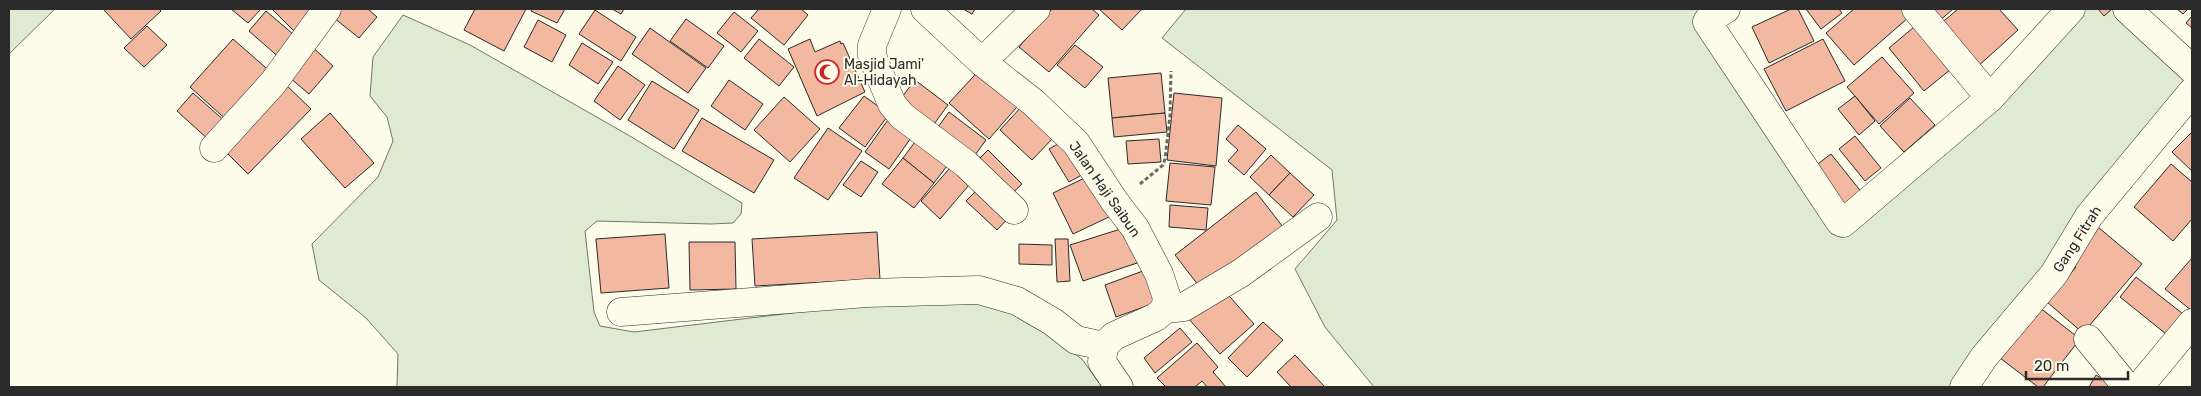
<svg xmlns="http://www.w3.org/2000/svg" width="2201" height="396" viewBox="0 0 2201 396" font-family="Rubik,sans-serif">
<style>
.green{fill:#deebd1;stroke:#74746e}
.building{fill:#f2b8a0;stroke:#2b2b2b}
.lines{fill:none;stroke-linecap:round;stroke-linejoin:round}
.minor-casing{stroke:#2b2b2b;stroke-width:29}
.path{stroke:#6a6964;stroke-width:3;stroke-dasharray:4 2.5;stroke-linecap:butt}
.minor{stroke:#fdfbea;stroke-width:28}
.labels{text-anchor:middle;stroke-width:4;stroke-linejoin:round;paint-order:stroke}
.poi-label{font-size:14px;fill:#2b2b2b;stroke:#fdfbea;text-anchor:start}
.street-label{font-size:14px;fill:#2b2b2b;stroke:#fdfbea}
</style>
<rect width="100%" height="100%" fill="#fdfbea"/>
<g class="green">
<path d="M9,9H55L9,54Z"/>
<path d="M1186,9H1719L1705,19L1841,228L2077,9H2132L2192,65V92L1960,387H1374L1325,327L1295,269L1337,220L1332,170L1162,38Z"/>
<path d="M403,15L470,45L623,132L742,203L741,214L733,223L711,224L597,221L585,231L594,312L600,326L634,332L975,291L1016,304L1066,348L1082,359L1102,387H397L398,354L366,318L319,280L312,244L378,177L393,141L387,117L370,96L373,57Z"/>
</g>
<g class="building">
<path d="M103,9H159L161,11L131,39Z"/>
<path d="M231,9H261L248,23Z"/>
<path d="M272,9H324L298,35Z"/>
<path d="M332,9H368L377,17L359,38L328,13Z"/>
<path d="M475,9H526L504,51L464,30Z"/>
<path d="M532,9H565L557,23L531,11Z"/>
<path d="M612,9H624L621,14Z"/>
<path d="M759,9H801L808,15L784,45L751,18Z"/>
<path d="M963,9H975L972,14Z"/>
<path d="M1052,9H1092L1099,15L1049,72L1019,47Z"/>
<path d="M1099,9H1142L1122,30Z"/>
<path d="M1791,9H1798L1814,41L1769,63L1752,27Z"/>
<path d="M1806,9H1839L1842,13L1821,29Z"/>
<path d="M1854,9H1902L1909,17L1854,65L1826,33Z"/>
<path d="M1924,9H1953L1937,23Z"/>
<path d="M1958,9H1999L2018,30L1975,69L1937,27Z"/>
<path d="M2098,9H2112L2104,16Z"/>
<path d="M2177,9H2188L2183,14Z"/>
<path d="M595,10L636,37L621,61L579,34Z"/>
<path d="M266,11L300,40L282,60L249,31Z"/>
<path d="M734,12L758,31L741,52L717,33Z"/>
<path d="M2192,16V28L2186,23Z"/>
<path d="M686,19L724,46L708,68L670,41Z"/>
<path d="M538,20L566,35L552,62L524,47Z"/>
<path d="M1920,22L1956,65L1924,91L1889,48Z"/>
<path d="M147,26L167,45L144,67L124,48Z"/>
<path d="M650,28L706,68L688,93L632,54Z"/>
<path d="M233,39L273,74L230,123L190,87Z"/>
<path d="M759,39L794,67L779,86L744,58Z"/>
<path d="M810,39L815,52L840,41L841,44L843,43L865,92L817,116L788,49Z"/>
<path d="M1823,39L1845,81L1786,111L1764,69Z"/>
<path d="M308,43L333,66L309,94L283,72Z"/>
<path d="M582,43L613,62L598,84L569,65Z"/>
<path d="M1075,45L1103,67L1085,88L1057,65Z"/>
<path d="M1882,57L1914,93L1879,124L1847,87Z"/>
<path d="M984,65L1023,100L989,139L949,103Z"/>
<path d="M618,66L645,85L620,120L594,101Z"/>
<path d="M1161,73L1165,113L1112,118L1108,78Z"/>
<path d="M729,80L763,104L745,130L711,106Z"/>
<path d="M915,80L948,105L929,131L895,106Z"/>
<path d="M652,81L699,110L674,149L628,120Z"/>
<path d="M283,82L311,109L248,174L221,147Z"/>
<path d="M193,93L227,123L210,141L177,111Z"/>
<path d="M1174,93L1222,98L1216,166L1167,160Z"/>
<path d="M864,96L889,114L865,147L839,128Z"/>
<path d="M1855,96L1875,121L1859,135L1838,109Z"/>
<path d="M784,97L820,129L790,162L754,130Z"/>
<path d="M1910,98L1935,125L1904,152L1880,126Z"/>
<path d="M1023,105L1056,135L1032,160L1000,130Z"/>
<path d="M949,112L986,140L970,162L933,134Z"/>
<path d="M330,113L374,163L345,188L301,139Z"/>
<path d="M1165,113L1167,132L1114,137L1112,118Z"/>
<path d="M890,117L913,135L889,169L865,152Z"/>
<path d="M702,118L774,160L754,193L682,151Z"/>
<path d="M1238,125L1266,149L1244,175L1228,161L1238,150L1226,139Z"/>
<path d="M828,128L862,151L828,200L794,178Z"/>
<path d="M2192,132V171L2172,152Z"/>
<path d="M921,134L953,158L934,183L903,158Z"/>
<path d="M1855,136L1881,168L1865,181L1839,149Z"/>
<path d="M1067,139L1087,172L1069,182L1049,149Z"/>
<path d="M1159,139L1161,162L1128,164L1126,141Z"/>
<path d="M988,150L1022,184L1006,199L973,165Z"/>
<path d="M1831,154L1863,194L1846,206L1815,166Z"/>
<path d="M1271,155L1290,173L1269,195L1250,177Z"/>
<path d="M903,158L934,183L914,208L882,184Z"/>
<path d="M861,161L878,172L861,197L843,185Z"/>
<path d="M956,161L975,178L940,219L921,201Z"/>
<path d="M1170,163L1215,167L1211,205L1166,201Z"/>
<path d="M2171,164L2192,182V219L2173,241L2134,207Z"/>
<path d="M1290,173L1314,195L1293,217L1269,195Z"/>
<path d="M1091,175L1111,216L1073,234L1053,193Z"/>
<path d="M982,185L1013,213L997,230L966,201Z"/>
<path d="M1256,192L1283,227L1202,290L1175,255Z"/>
<path d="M1170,205L1208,208L1206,230L1169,227Z"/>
<path d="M1130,226L1143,261L1083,281L1070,245Z"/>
<path d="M2098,227L2142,264L2083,333L2047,302L2076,267L2069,262Z"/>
<path d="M877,232L880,279L755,286L752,239Z"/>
<path d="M665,234L669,288L601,293L596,239Z"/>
<path d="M1055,239H1068L1070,281L1057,282Z"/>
<path d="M689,242H735L736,289L690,290Z"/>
<path d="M1019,244L1052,245V265L1019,264Z"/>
<path d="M2192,258V311L2165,289Z"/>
<path d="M1151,268L1163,300L1116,317L1105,285Z"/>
<path d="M2136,277L2192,321L2176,342L2120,297Z"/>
<path d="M1222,288L1254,324L1220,354L1188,318Z"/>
<path d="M2039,307L2080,339L2043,387H2038L2000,358Z"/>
<path d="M1263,322L1283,340L1247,377L1228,358Z"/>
<path d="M1180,328L1192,342L1155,373L1144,358Z"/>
<path d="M1197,343L1218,367L1213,372L1226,387H1207L1202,381L1195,387H1166L1157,378Z"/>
<path d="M1295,355L1325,387H1291L1277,372Z"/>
<path d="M2096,375L2116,387H2089Z"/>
</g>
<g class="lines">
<g class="minor-casing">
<g id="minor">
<path d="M887,9L872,45V56L892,104L902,116L966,164L1014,210"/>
<path d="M925,9L982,62L1034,103L1076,143L1115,202L1135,228L1159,274L1167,298L1165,309L1156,317L1114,336L1104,346L1102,362L1119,387"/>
<path d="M1726,9L1708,20L1707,22L1840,222L1843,223L1990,98L2071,9"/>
<path d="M1916,9L1990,98"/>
<path d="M2127,9L2192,69"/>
<path d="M982,62L1036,9"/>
<path d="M214,148L273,83L327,9"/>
<path d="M1165,309L1184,307L1241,273L1318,217"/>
<path d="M621,312L867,293L979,290L1017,301L1053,322L1076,340L1104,346"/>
<path d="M2088,339L2127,387"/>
<path d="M1964,387L1984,357L2054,274L2089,216L2192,92"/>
<path d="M2139,387L2192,323"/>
</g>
</g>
<path class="path" d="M1140,184L1163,165L1165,159L1170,116L1171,71"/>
<use href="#minor" class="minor"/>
</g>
<defs>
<g id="mosque-ring" transform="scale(1.25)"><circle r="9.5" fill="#fdfbea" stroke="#c62828" stroke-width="1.5"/><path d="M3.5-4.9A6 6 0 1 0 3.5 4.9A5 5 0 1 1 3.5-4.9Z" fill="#c62828"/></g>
</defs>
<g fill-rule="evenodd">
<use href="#mosque-ring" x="827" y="72"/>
</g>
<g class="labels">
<g class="poi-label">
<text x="844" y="69">Masjid Jami'<tspan x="844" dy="16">Al-Hidayah</tspan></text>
</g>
<g class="street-label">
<text transform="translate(1105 189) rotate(55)" y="5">Jalan Haji Saibun</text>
<text transform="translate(2077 239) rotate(-57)" y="5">Gang Fitrah</text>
</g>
</g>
<rect width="2201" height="396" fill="none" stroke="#2b2b2b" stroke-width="20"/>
<path d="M2026 371v8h102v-8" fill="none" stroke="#2b2b2b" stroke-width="2.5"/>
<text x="2034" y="371" font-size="15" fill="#2b2b2b" stroke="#fdfbea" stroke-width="4" paint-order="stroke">20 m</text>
</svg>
